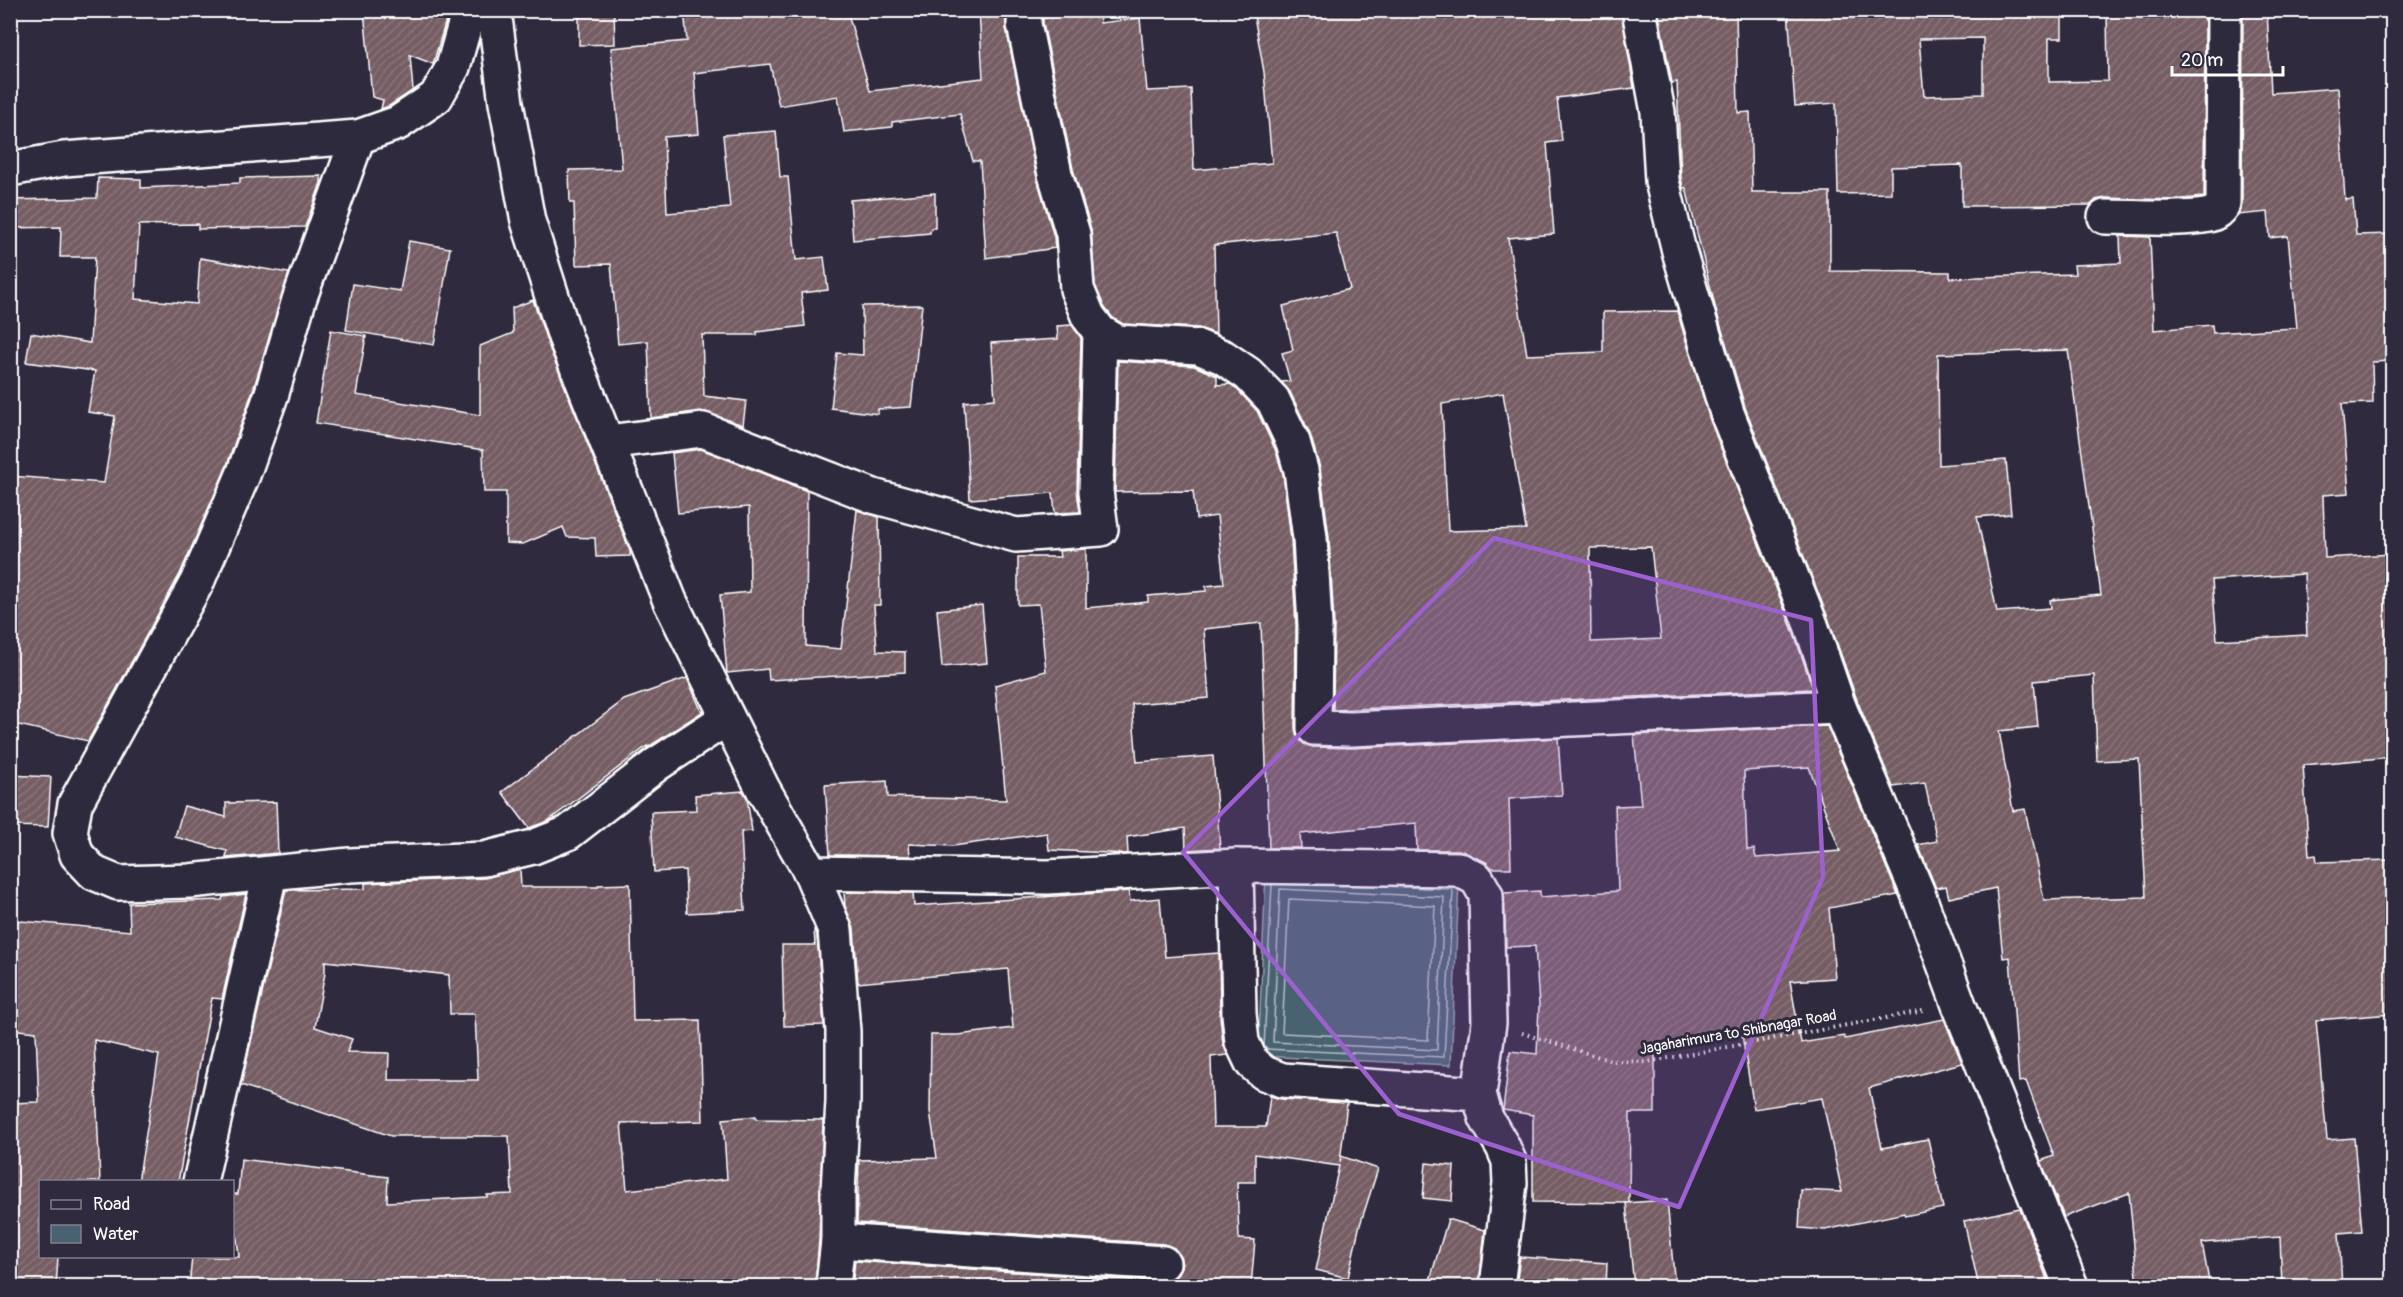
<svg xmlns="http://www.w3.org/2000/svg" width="2403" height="1297" viewBox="0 0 2403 1297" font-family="Pangolin,sans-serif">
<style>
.water{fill:#496272;stroke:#92a1aa;stroke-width:1.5}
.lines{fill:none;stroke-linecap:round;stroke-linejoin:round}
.shore{stroke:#b6c0c7;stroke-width:1.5}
.building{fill:url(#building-hatch);stroke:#fff;stroke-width:1.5;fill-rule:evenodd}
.minor-casing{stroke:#fff;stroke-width:38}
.tertiary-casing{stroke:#fff;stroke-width:38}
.path{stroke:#fff;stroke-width:4;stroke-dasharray:1.5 4.5;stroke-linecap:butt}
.minor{stroke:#2f2a3d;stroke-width:33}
.tertiary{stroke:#2f2a3d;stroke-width:33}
.marked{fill:#9c61cf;fill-opacity:0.2;stroke:#9c61cf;stroke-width:4.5;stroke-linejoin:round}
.labels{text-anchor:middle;stroke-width:6;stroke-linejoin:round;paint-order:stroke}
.street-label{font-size:15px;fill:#fff;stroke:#2f2a3d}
</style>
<defs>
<pattern id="building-hatch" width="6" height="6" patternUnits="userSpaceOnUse" patternTransform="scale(1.5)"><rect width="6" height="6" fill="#745d64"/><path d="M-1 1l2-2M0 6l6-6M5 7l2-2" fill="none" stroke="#89757b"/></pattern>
</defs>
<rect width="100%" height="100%" fill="#2f2a3d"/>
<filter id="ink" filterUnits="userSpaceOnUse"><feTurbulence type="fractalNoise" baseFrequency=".0167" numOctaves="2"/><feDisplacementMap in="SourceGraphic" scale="12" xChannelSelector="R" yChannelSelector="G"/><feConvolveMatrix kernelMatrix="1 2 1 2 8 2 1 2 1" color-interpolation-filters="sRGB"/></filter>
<g filter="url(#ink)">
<path class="water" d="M1266,874L1459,883L1451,1065L1258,1056Z"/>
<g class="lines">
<g class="shore">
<path d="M1280,889L1444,897L1437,1050L1273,1042Z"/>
<path d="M1289,899L1435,906L1428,1040L1282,1033Z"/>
<path d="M1264,1047L1272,884"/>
<path d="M1265,1049L1444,1057L1453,891L1450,889L1386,886"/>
</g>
</g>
<g class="building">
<path d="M364,10H449L433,64L410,55L413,90L389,106L381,109L383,100L372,97Z"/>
<path d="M684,10H847L870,91L983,78L979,10H1006V28L1037,178L1054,237L1055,248L986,258L980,161H973L960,114L892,122V127L844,132L838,96L779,106L770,64L694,73L699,134L664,137L667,213L730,208L723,135L776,131L780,177H788L796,260L824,257L828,290L801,293L805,326L757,332V335H702L704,396L746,401L743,425L701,411L651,418L648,341L618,344L611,264L576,265L574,203H570L569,170L622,169L611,48L687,41Z"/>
<path d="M1253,10H1621L1634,88L1557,98L1562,141L1547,143L1554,234L1508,238L1527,355L1603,352V312L1677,311L1710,420L1793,631L1813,689L1333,710L1334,624L1329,537L1320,468L1310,434L1290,392L1281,382L1290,381L1282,353L1293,350L1283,306L1350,289L1336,233L1214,245L1216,334L1199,328L1123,324L1113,318L1104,307L1095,285L1091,229L1073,169L1043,23V18L1099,14L1100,23L1140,18L1147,91L1191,89L1194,170L1272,163L1264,72ZM1503,393L1526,529L1448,531L1442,404ZM1651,547L1661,639L1591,642L1590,548Z"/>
<path d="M1658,10H1736L1738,113L1750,112L1752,192H1830V271L1950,272V278L2075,274L2074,265L2121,263L2120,236L2150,237L2154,330L2212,325L2213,333L2297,328L2288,236L2270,238L2268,212L2238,215L2242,204L2243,10H2267L2271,93L2338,88L2345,200L2353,199L2356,235L2392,234V361L2372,362L2373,403L2342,404L2349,493L2323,495L2325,558L2392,554V757L2303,765L2309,856L2316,855L2317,862L2392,860V1014L2316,1020L2327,1140L2354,1138L2362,1231L2339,1233L2342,1287H2282L2280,1237L2202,1243L2210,1287H2138L2129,1193L2064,1217L2041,1161L2054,1156L2026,1081L2019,1082L2010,957L2003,958L1996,888L1949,898L1946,886L1936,888L1918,845L1937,841L1925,783L1893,787L1857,700L1828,618L1745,407L1716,310L1686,188H1683L1681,178L1677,82L1672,83ZM2068,350L2101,595L2050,600L2051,608L1997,612L1977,517L2011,514L2006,460L1939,465L1938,354ZM2304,574L2307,635L2217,640L2212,580ZM2094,675L2097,761L2139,759L2146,897L2044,900L2025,809L2013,811L1999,731L2038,727L2034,681Z"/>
<path d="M1788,10H1827L1828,15L1880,10H2062V38H2049V82L2108,81L2107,10H2205L2204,197L2172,200L2105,198L2096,200L2091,205L1962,206V165L1891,167V193L1838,194L1836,103L1795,106ZM1983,38V94L1924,96L1919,39Z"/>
<path d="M614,12L615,44L579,45V14Z"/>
<path d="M321,176V183L305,227L198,229V224L139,225L135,299L197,304L200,258L289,273L254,387L226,468L180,574L88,741L10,723V657L18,628L10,626V476L104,483L115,416L88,412L95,371L26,362L31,333L90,343L95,257H60L61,227L10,228V200L97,198L98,178L141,179V188L240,183V178Z"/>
<path d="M935,193V228H931L930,233L853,240L850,200Z"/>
<path d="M409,241L450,248L434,345L346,330L353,284L400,291Z"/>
<path d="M533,300L548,344L630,551V556L596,557L595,538L567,537L563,527L523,544L506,543V492H484L483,450L316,423L331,330L366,336L356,395L480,415V346L513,333L512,308Z"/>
<path d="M922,305L911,407L878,409V414L831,408L837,353L863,355L862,306Z"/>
<path d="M1072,325L1081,338L1077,491L1080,512L1055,513L1053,493L970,499L964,402L995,399L991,343L1058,339L1057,326Z"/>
<path d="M1118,361L1194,366L1217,376V385L1230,384L1236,388L1257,411L1275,449L1283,474L1291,540L1296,625L1295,728L1297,737L1304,744L1313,747L1352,748L1558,738L1562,795L1509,799L1511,868H1492L1486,862L1459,850H1417L1416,823L1300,834L1301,848H1269L1261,623L1204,629L1209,698L1132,704L1137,762L1213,756L1220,848L1186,850L1185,828L1127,837L1128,854L1049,850L1047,833L953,846L909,844L910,856L830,855L825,785L887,781L888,797L1006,800L995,685L1046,671L1039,604L1018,605V557H1060L1059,551L1086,549V608L1148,602V596L1206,591V586L1224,584L1217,516L1196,519L1193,491L1115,492Z"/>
<path d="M701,449L807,491L806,646L841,649L857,510L879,517L880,605H874L877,651L905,652V672L769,680L768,669L727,673L720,595L750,592L749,507L678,513L672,453Z"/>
<path d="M982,605L987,663L942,667L937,610Z"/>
<path d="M687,678L702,712L647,748V746L548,821L529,828L502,792L624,700Z"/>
<path d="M1827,726L1898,895L1829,908L1835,978L1790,981L1801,1043L1844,1036L1845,1039L1944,1019L1962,1063L1869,1088L1882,1148L1928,1139L1943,1208L1905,1216L1904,1213L1825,1230L1799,1228L1801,1190L1842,1192L1822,1098L1754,1109L1741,1029L1655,1049V1113H1630L1629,1203L1533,1202V1115L1503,1110L1510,1051L1537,1054L1539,1005L1535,946L1506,947L1504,893L1540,891V897L1618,891L1615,806L1641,805L1634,735ZM1809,767L1840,851L1756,858L1754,849L1747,850L1744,771Z"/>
<path d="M10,775L51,777L48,827L10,826Z"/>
<path d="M743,791L747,798L752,831L741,832L745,910L687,913L685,870L654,872L651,812L696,810L695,795Z"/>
<path d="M276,802L278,853L226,858L227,851L175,837L184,806L226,817V803Z"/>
<path d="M520,869L521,887H598V885L630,884L633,1021L700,1020L703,1121L621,1123L627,1190L727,1179L723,1119L756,1116V1119L823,1120L819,1240L815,1287H189L192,1257H239L232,1194H238L241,1159L388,1177L387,1202L487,1197V1195L512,1194L509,1136H391L241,1085L286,890L365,889V883L485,878ZM325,961L449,975L450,1014H475L478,1080H388L389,1053L347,1052L352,1039L315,1027L325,973Z"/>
<path d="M1129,891L1130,901L1160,898L1165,957L1219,953L1220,1016L1223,1044L1228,1055L1211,1057L1213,1127H1266L1270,1096L1281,1099L1347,1103L1340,1162L1341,1156L1378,1169L1359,1228L1348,1278L1316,1270L1339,1166L1255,1154V1182H1237L1239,1239L1255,1240L1251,1287H852L855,1261L1162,1282L1171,1280L1178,1274L1182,1265L1180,1255L1174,1248L1164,1244L857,1223L859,1160L937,1158L930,1111L931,1035H958L1013,1028L1008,969L858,983L854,929L845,906L844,892L913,893L914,906Z"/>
<path d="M246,894L222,999L212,998L178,1182H138L159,1055L94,1040L100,1182H40V1257H58L56,1287H10V1103L39,1102L36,1032L10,1029V920L130,931L129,903L222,900L223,897Z"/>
<path d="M814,929L817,934L824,1025L784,1026L782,945H815Z"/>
<path d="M1426,1163L1454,1166L1452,1201L1423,1198Z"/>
<path d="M1667,1200L1675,1287H1634L1626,1203Z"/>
<path d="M2020,1208L2050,1287H1979L1964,1221Z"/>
<path d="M1448,1219L1485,1230L1479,1287H1428Z"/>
<path d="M1520,1257L1607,1263L1606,1287H1516Z"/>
</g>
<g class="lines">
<g class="minor-casing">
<g id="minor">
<path d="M1025,10L1024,24L1055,174L1073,234L1077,289L1088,316L1100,332L1117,342L1198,347L1223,357L1248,374L1273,400L1293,442L1301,470L1310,538L1315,625L1314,728L1351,729L1839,707"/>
<path d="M1639,10L1658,112L1662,181L1679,251L1727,413L1811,625L1839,707L1917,891L1959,1005L2071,1286"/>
<path d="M358,137L299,300L272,393L243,475L197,582L75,804L70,833L77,855L94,873L118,883L189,881L350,865L484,859L533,847L568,833L657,764L727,718"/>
<path d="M10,169L64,159L358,137L398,123L436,97L453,67L469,10"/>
<path d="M2105,217C2134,217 2182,221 2209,215C2216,213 2219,210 2223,204L2224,10"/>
<path d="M607,442L703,430L873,496L1016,535L1101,529L1096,491L1100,332"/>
<path d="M1236,866L1239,1014L1242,1042L1252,1063L1264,1073L1282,1080L1479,1094"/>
<path d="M811,873L1048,877L1236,866L1458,869L1477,879L1486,895L1489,1023L1479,1094L1486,1118L1503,1147L1509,1161L1510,1183L1497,1286"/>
<path d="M200,1182L270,874"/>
<path d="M838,1241L1163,1263"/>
</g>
</g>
<g class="tertiary-casing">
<path id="tertiary" d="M494,10L506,103L528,221L565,337L670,601L763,789L811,873L835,930L843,1031V1101L838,1191V1241L833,1286"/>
</g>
<path class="path" d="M1522,1033L1612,1061L1647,1062L1923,1011"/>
<use href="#minor" class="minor"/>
<use href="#tertiary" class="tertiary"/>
</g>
</g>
<path class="marked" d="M1494,538L1811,620L1823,877L1679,1207L1399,1114L1183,852Z"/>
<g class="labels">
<g class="street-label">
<text transform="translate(1738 1032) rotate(-10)" y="5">Jagaharimura to Shibnagar Road</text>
</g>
</g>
<rect width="2403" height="1297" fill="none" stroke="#2f2a3d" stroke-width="36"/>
<rect x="18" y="18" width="2367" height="1261" fill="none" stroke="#fff" stroke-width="2" filter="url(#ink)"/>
<rect x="39" y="1180" width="195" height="78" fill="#2f2a3d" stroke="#827f8b" stroke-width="1.5"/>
<rect x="51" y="1200" width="30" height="9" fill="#2f2a3d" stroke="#827f8b" stroke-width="1.5"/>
<text x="93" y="1210" font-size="18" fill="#ffffff">Road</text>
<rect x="51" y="1225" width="30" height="18" fill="#496272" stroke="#827f8b" stroke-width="1.5"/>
<text x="93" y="1240" font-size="18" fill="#ffffff">Water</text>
<path d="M2172 66v9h111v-9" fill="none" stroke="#ffffff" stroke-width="3"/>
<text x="2181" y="66" font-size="18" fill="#ffffff" stroke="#2f2a3d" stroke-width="4.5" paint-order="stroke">20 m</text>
</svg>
